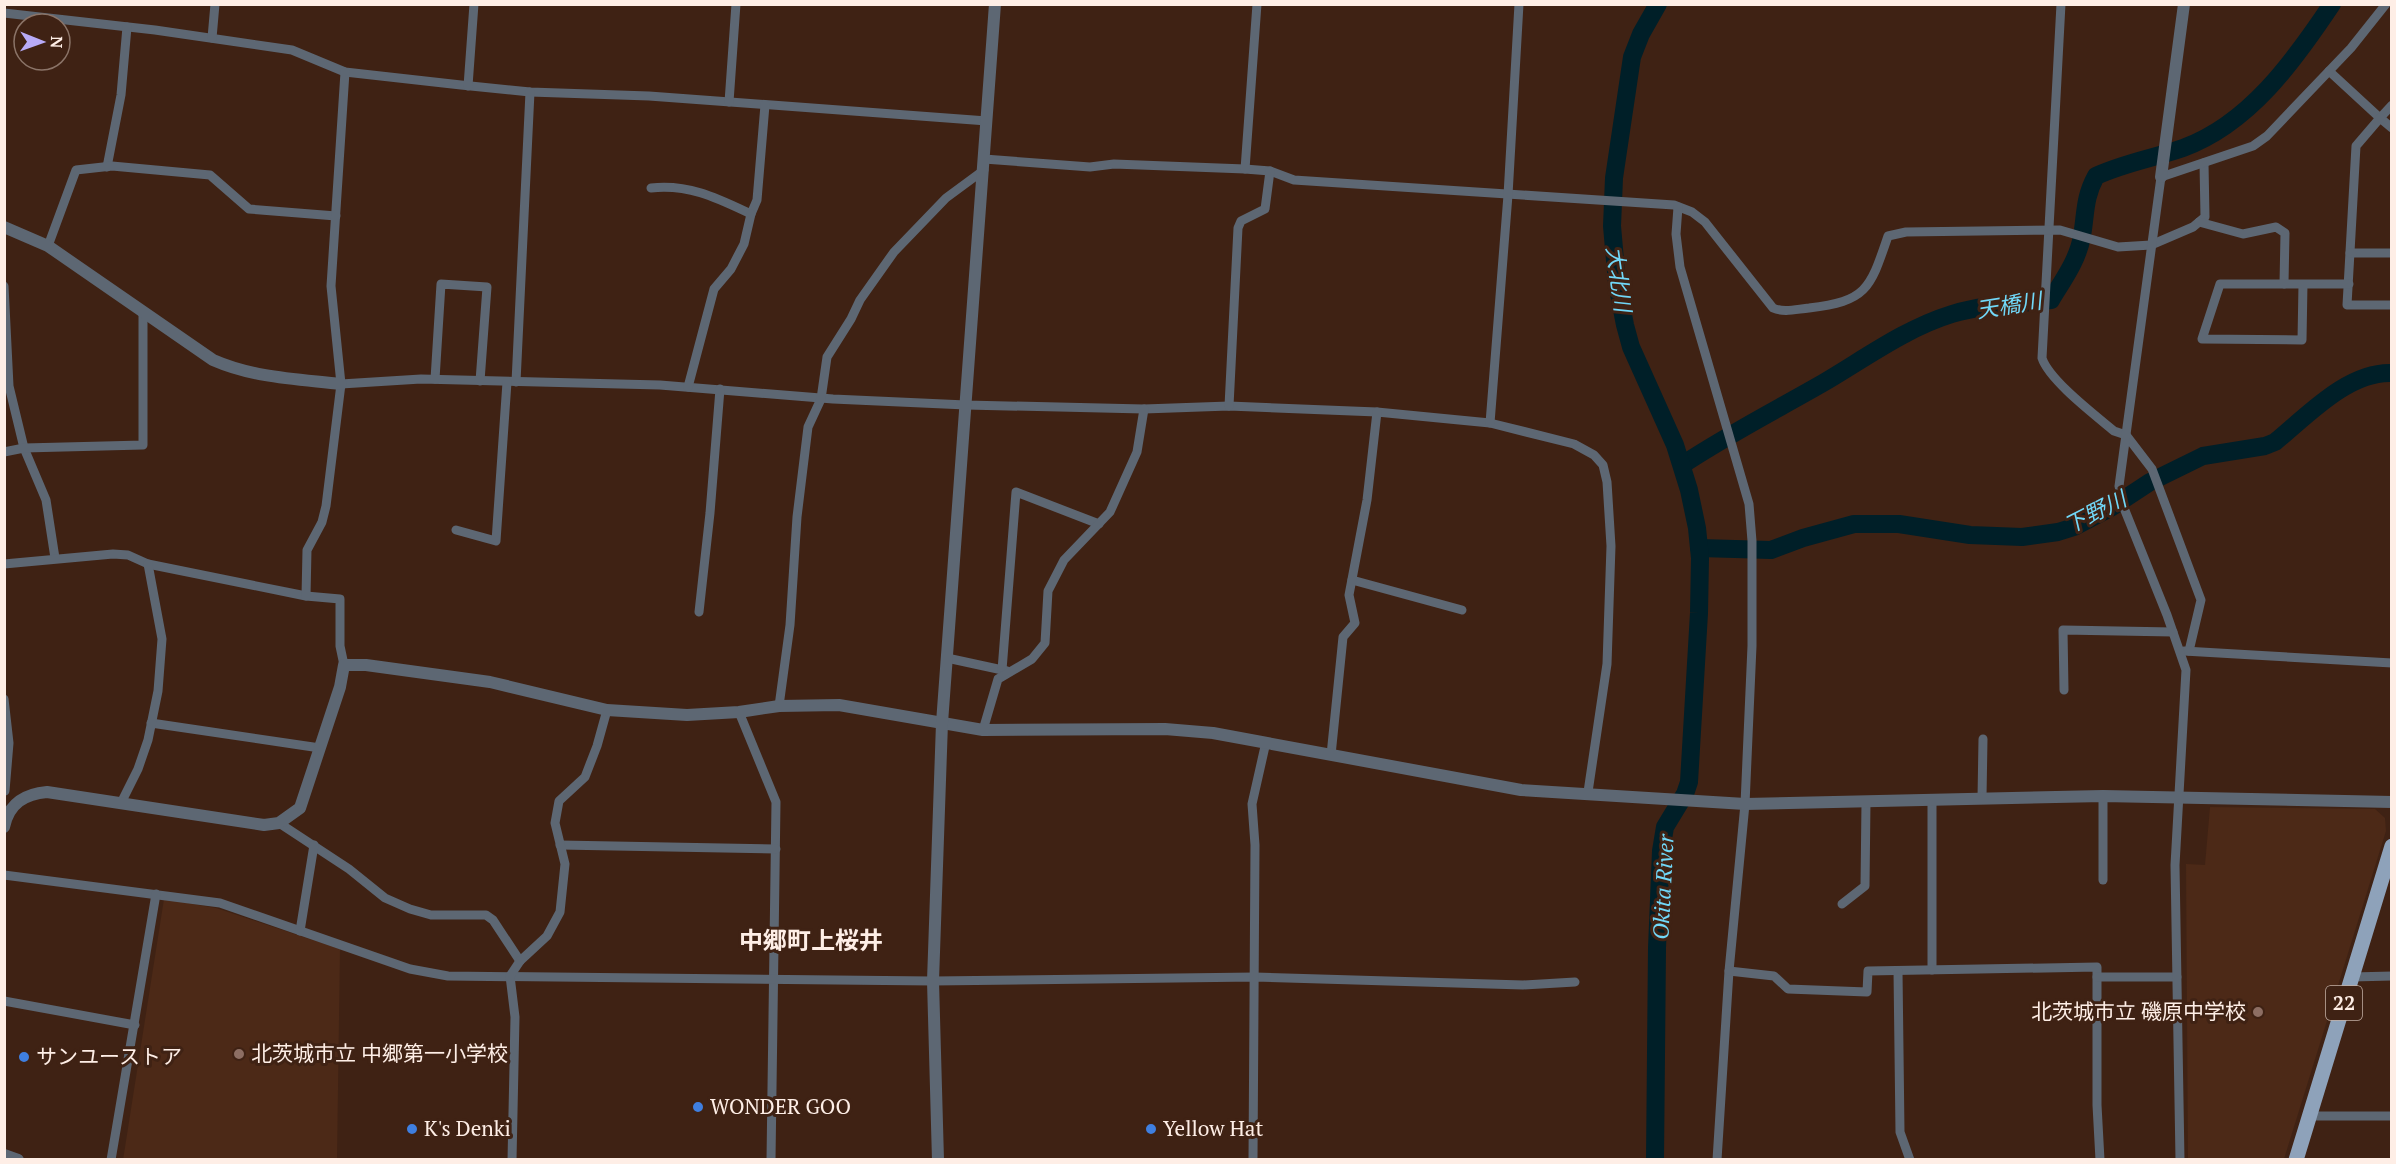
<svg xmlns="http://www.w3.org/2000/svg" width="2396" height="1164" viewBox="0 0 2396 1164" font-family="'PT Serif','Noto Sans JP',serif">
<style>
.built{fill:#4c2917}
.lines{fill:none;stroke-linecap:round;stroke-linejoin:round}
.river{stroke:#001f28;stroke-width:18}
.minor{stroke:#5d6773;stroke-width:9}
.tertiary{stroke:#5d6773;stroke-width:12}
.primary{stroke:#8ea2ba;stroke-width:15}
.education-dot{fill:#8d6e63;stroke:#3f2214;stroke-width:2}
.shop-dot{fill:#3f7fe0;stroke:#3f2214;stroke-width:2}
.labels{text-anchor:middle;stroke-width:6;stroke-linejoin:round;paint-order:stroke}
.shield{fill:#3f2214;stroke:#c5b1a7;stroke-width:1.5}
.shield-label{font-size:20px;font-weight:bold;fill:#feeee6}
.poi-label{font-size:21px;fill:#feeee6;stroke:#3f2214;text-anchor:start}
.water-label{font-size:22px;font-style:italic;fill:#71d8f8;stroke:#3f2214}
.quarter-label{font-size:24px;font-weight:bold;fill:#feeee6;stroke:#3f2214}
</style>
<rect width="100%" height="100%" fill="#3f2214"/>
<g class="built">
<path d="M2210,807L2375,809L2385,818L2386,831L2284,1159H2188L2186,864L2205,865Z"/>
<path d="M164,899L216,908L340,949L337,1159L123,1160Z"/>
</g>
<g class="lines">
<g class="river">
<path d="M1682,465C1727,435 1776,410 1823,383C1864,359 1906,328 1952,314C1984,304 2018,304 2051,300C2063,280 2078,260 2082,236C2086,213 2084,198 2096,176C2124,163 2154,158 2183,148C2249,124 2294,61 2332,4"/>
<path d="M1699,548L1771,550L1803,538L1854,524H1899L1970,535L2022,537L2058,532L2074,527L2112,507L2150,482L2203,456L2265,446L2275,442C2307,416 2348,371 2392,373"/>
<path d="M1655,1160L1657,948L1661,851L1665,827L1685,794L1689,782L1699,613L1700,558L1697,528L1689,490L1675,445L1631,347L1625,325L1617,283L1612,226L1614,178L1632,57L1641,34L1658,4"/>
</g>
<g class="minor">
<path d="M2061,4L2042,358C2049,380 2095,415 2114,431L2126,435L2152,469L2201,600L2189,651"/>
<path d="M4,13L155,30L292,50L345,72L461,85L530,92L649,96L987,121"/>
<path d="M212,38L215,4"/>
<path d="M2329,71L2380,118L2392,105"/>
<path d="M468,86L474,4"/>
<path d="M729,102L736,4"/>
<path d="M2392,128L2380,118L2356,146L2347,305H2392"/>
<path d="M984,159L1090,167L1114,164L1245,169L1270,171L1294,180L1674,205L1692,212L1705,222L1773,308C1784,313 1797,309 1809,308C1867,301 1870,289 1888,236L1906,232L2060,230L2118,247L2151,245L2193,227L2205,217L2204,163"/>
<path d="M107,167L121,95L127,27"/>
<path d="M1245,169L1257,4"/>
<path d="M651,188C690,184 717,198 751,214L757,200L765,105"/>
<path d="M1678,207L1676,234L1680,267L1749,504L1752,541V646L1745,804L1729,971L1717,1160"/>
<path d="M2199,222L2243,234L2276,227L2285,233L2284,284"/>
<path d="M48,246L76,170L112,166L210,175L249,209L336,216"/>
<path d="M2350,253H2392"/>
<path d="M2303,284L2302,340L2202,339L2220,284H2349"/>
<path d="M4,286L9,386L24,448L46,500L55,558"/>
<path d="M435,379L441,284L487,287L480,381"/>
<path d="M516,382L530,92"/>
<path d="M341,384L421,379L660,385L833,399L966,405L1144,409L1229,406L1377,412L1490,423L1574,444L1594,455L1603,465L1607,482L1611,546L1607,664L1588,792"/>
<path d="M688,387L714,289L731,269L744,244L751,214"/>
<path d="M1229,406L1238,228L1241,221L1265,209L1270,171"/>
<path d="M1490,423L1508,195L1519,4"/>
<path d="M4,452L24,448L143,445V313"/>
<path d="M456,530L496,541L507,382"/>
<path d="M4,564L113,554L128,555L148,564L306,596L340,599V646L344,665"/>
<path d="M1352,580L1462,610"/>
<path d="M306,596L307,550L322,522L326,506L341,384L331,286L345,72"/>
<path d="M699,612L710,513L720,389"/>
<path d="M2184,651L2392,663"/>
<path d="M947,658L1007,671"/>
<path d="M1002,670L1016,492L1099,524"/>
<path d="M2064,690L2063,630L2173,632"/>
<path d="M4,699L9,743L5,791"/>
<path d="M779,706L790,625L797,517L808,427L821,399L827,357L851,319L860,300L894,252L946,198L984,170"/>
<path d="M739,712L776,802L771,1160"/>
<path d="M151,723L320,748"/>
<path d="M983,730L998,679L1032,659L1045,643L1048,591L1064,560L1110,512L1137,452L1144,409"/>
<path d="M1331,755L1343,637L1355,623L1349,595L1367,500L1377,412"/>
<path d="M1982,798L1983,739"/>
<path d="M1932,800V970"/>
<path d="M121,803L138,769L148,740L158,691L162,639L148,564"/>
<path d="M279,823L349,869L385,898L410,909L431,915H486L493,920L520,961"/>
<path d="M560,845L776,849"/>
<path d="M4,875L220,903L410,969L448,976L933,981L1255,977L1523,985L1575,982"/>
<path d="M2103,880V796"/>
<path d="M1842,904L1865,886L1866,802"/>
<path d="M300,931L314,845"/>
<path d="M1729,971L1774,976L1788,989L1867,992L1868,971L2097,967V1105L2100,1160"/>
<path d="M1898,971L1900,1132L1910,1160"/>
<path d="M2097,977H2177"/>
<path d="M2352,977L2392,976"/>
<path d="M4,1001L135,1025"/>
<path d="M2310,1116H2391"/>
<path d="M111,1160L156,894"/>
<path d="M512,1160L515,1017L510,976L520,961L547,936L560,912L565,864L555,823L559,801L585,777L597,746L607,710"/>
<path d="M1253,1160L1255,845L1252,804L1266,742"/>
<path d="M2180,1160L2175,865L2186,670L2167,615L2124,508L2119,486L2161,177L2253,146L2267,136L2351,48L2386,4"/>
</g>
<g class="tertiary">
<path d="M2161,177L2184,4"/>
<path d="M4,227L48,246L213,360C254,378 297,379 341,384"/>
<path d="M4,827C9,803 25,794 47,792L264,825L279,823L300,808L340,687L344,665H366L490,682L607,710L687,715L739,712L779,706L839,705L983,730L1165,729L1213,733L1521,790L1745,804L2103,796L2392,802"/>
<path d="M4,1155L18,1160"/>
<path d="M938,1160L933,981L942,723L995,4"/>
</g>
<path class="primary" d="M2296,1160L2392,846"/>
</g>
<g class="education-dot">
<circle cx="2258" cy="1012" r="6"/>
<circle cx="239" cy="1054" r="6"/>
</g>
<g class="shop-dot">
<circle cx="24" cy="1057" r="6"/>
<circle cx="698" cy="1107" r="6"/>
<circle cx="412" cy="1129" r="6"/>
<circle cx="1151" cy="1129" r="6"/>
</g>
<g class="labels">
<rect class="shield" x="2326" y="986" width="36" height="34" rx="4.5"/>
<g class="shield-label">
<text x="2344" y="1010">22</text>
</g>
<g class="poi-label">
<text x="2246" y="1019" text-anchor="end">北茨城市立 磯原中学校</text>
<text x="251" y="1061">北茨城市立 中郷第一小学校</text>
<text x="36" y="1064">サンユーストア</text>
<text x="710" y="1114">WONDER GOO</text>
<text x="424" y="1136">K's Denki</text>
<text x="1163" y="1136">Yellow Hat</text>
</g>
<g class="water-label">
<text transform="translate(1619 279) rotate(82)" y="8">大北川</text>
<text transform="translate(2009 305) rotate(-9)" y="8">天橋川</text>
<text transform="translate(2095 512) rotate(-27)" y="8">下野川</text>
<text transform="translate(1663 887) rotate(-87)" y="8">Okita River</text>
</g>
<g class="quarter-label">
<text x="811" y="949">中郷町上桜井</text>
</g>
</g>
<rect width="2396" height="1164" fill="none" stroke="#feeee6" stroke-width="12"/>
<g transform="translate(42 42) rotate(91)"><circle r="28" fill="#3f2214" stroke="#8b7468" stroke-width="1.5"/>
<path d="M0-4.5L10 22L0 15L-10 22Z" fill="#b8abf7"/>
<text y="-9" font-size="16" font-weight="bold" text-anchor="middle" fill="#feeee6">N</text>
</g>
</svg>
